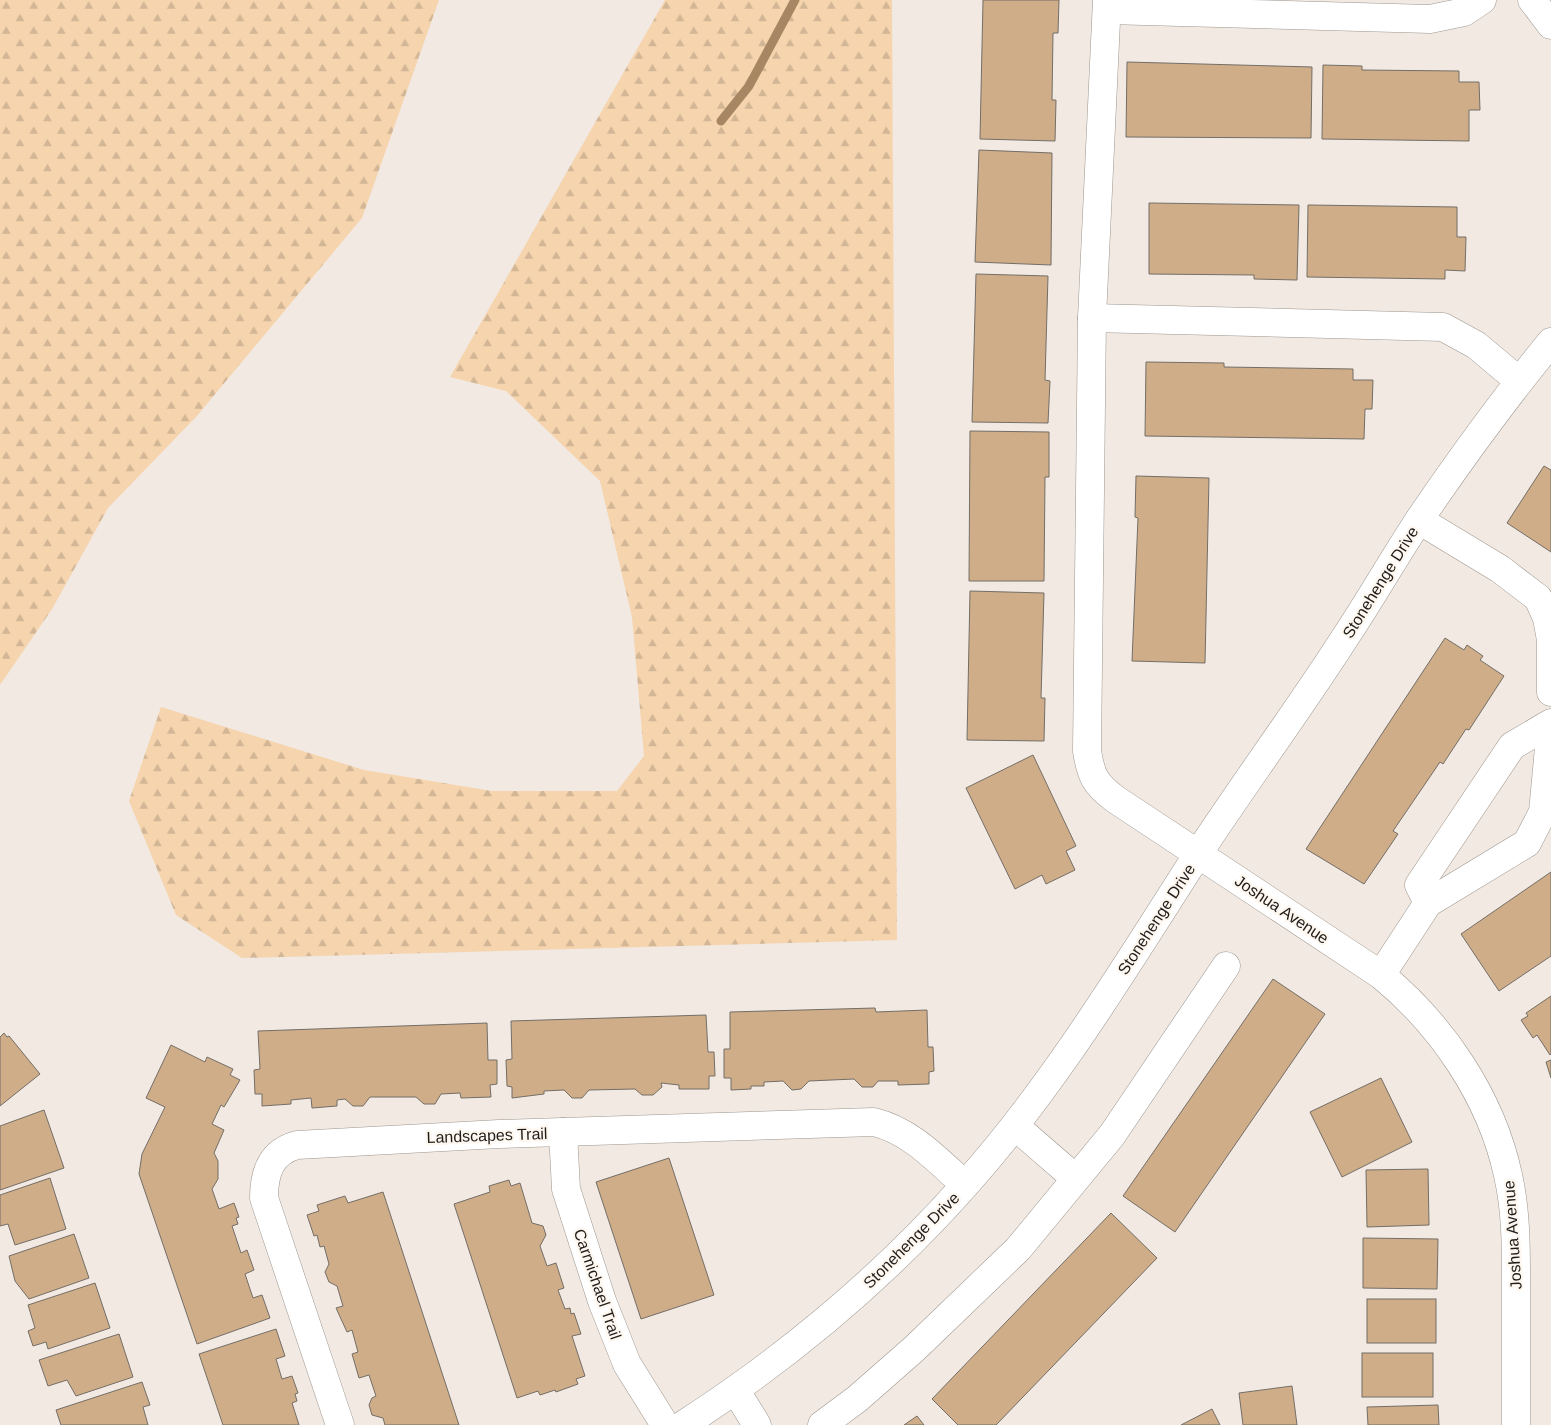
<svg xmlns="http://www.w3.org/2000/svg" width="1551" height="1425" viewBox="0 0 1551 1425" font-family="Arial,sans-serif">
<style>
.forest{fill:url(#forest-firs)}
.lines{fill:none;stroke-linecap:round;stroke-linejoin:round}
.stream{stroke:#a78763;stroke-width:9}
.building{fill:#cfad88;stroke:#746e67}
.minor-casing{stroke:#9d968f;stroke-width:29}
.minor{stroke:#fff;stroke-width:28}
.labels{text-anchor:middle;stroke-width:4.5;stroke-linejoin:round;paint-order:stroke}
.street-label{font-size:16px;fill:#1f1d1a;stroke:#fef7ef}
</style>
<defs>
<pattern id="forest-firs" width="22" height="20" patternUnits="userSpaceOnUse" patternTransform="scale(1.25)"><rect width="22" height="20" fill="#f6d4ae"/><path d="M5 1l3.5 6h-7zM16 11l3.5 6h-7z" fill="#d2b695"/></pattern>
</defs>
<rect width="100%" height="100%" fill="#f1e9e2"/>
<g class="forest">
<path d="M0,0H439L362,218L196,417L108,508L52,609L0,685Z"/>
<path d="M665,0H892L897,940L242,958L176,915L129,801L161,707L364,770L492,791H617L644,756L632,617L600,481L506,391L450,377Z"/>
</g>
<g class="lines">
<path class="stream" d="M721,121L749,86L795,0"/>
</g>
<g class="building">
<path d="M983,0H1059L1058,33H1053L1052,100H1056L1055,141L980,139Z"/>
<path d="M1127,62L1312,67L1311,138L1126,137Z"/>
<path d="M1323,65L1362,66V70L1459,71V82H1479L1480,110H1469V141L1322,139Z"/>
<path d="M979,150L1052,153L1051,265L975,262Z"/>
<path d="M1149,203L1299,205L1297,280L1254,279V275L1149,274Z"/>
<path d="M1308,205L1457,207V237H1466L1465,271L1445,270V279L1307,277Z"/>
<path d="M976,274L1048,276L1045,380L1050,381L1048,423L972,422Z"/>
<path d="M1146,362L1224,363V367L1353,369V380H1373L1372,409H1365L1364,439L1145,436Z"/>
<path d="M970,431L1049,432V477H1045L1044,581H969Z"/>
<path d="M1544,466L1551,470V552L1507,523Z"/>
<path d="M1136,476L1209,478L1205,663L1132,661L1138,518L1135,517Z"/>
<path d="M970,591L1044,593L1041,698H1045L1044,741L967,740Z"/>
<path d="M1445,638L1464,650L1467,645L1483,656L1480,660L1504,676L1469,730L1466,729L1443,764L1440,762L1393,831L1398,834L1364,884L1306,849Z"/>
<path d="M1033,755L1076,846L1066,851L1075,870L1046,884L1042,875L1015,889L966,788Z"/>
<path d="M1551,872V956L1499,991L1461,934Z"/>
<path d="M1273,979L1325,1014L1175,1232L1123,1196Z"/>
<path d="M1551,996V1054L1550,1055L1537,1035L1533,1038L1521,1020L1528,1016L1526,1013Z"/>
<path d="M875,1008L876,1012L927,1010L928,1047H933L934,1071L929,1072V1084L898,1085V1081H878L873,1087H862L854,1079L809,1081L801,1089L792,1090L783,1081L764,1082V1086H751V1089L731,1090V1078H724V1049H730V1012Z"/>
<path d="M706,1015L708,1052H714L715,1076H709V1089H679V1085L661,1083L662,1087L653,1095H642L635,1089L589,1090L582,1098H572L564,1090L544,1091V1094L512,1098V1087L507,1086L506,1060L512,1059L511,1021Z"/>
<path d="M487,1023L488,1060H497V1084L490,1085L491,1097L461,1098L460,1093L441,1094L435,1104H424L416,1097H370L363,1106H353L345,1099L337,1100V1106L312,1108L311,1098L291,1100V1104L262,1106V1094H255L254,1070L260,1069L258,1031Z"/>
<path d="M4,1033L7,1037L9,1036L40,1074L0,1106V1037Z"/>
<path d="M171,1045L205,1062L207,1057L233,1069L230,1075L240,1080L224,1107L221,1105L212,1124L224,1130L214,1153L218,1161V1179L212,1189L219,1209L234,1203L239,1217L236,1218L238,1224L232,1226L241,1253L247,1250L254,1270L245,1274L253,1298L262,1295L270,1318L197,1344L139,1174L142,1154L165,1107L146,1098Z"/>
<path d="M1551,1060V1078L1546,1062Z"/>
<path d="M1381,1078L1412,1142L1342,1177L1310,1112Z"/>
<path d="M44,1110L64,1168L0,1190V1126Z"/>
<path d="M669,1158L714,1295L641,1319L596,1182Z"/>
<path d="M1428,1169L1429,1225L1367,1227L1366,1170Z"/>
<path d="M50,1178L66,1229L15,1245L8,1224L0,1226V1195Z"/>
<path d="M509,1180L511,1186L520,1183L532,1223L543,1226L546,1235L540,1246L547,1266L556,1263L564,1288L558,1290L565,1309L570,1308L571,1314L574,1313L581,1334L572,1336L585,1376L576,1379L578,1384L556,1392L555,1390L540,1395L538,1391L517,1398L454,1204L490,1192L489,1186Z"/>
<path d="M383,1192L459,1425H385L383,1418L372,1415L369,1405L372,1398L376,1396L369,1375L359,1378L352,1354L358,1352L352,1330L347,1332L336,1308L343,1306L337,1286L329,1282L325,1272L329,1264L324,1246L320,1247L317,1235L314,1236L307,1215L319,1211L317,1205L345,1196L348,1203Z"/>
<path d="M1111,1213L1157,1258L996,1425H958L932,1399Z"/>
<path d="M74,1234L89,1278L29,1299L15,1281L9,1256Z"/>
<path d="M1363,1238L1438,1239L1437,1289L1363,1288Z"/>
<path d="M95,1283L110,1328L48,1349L46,1342L33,1346L28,1331L35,1328L28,1305Z"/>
<rect x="1367" y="1299" width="69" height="44"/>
<path d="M276,1329L285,1356L276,1359L282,1379L292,1376L298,1393L295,1394L297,1401L292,1403L299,1425H223L199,1354Z"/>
<path d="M119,1334L133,1377L76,1396L67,1380L48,1386L39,1360Z"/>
<rect x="1362" y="1353" width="71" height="44"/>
<path d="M142,1382L150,1405L143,1407L148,1425H61L56,1410Z"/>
<path d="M1292,1386L1297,1425H1243L1239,1393Z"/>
<path d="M1438,1405L1439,1425H1368L1367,1407Z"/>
<path d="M1212,1409L1220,1425H1181Z"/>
<path d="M917,1416L924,1425H904Z"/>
</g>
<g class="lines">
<g class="minor-casing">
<g id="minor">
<path d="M1107,0L1092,318L1087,751C1091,776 1095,784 1115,799L1381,975C1442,1025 1491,1097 1508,1175C1517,1215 1516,1256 1516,1296C1516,1339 1516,1382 1516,1425"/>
<path d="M1532,0L1551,25"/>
<path d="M1107,10L1430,19L1464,12L1482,0"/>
<path d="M1092,318L1443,327L1476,345L1519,381"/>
<path d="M1419,520L1500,569L1538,598L1547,618L1551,640V692"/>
<path d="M1428,903L1419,885L1512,746L1551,723"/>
<path d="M1381,975L1428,903L1527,843L1543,812L1551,726"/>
<path d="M1015,1126L1075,1178"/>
<path d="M563,1132L566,1189L602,1301L627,1364L665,1425"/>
<path d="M736,1391L757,1425"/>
<path d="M340,1425L264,1198C264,1172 271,1152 297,1145L499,1134L874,1122C911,1131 937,1160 965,1185"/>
<path d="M683,1425C788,1357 883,1278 966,1184C1055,1084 1124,969 1196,857C1245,782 1298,711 1346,636C1372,597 1395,556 1421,517C1462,457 1505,398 1551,342"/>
<path d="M822,1425L857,1399L914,1349L1018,1249L1112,1135L1226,966"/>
</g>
</g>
<use href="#minor" class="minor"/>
</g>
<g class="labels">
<g class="street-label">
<text transform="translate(1380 582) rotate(-58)" y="6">Stonehenge Drive</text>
<text transform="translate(1282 909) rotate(34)" y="6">Joshua Avenue</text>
<text transform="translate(1156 919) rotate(-57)" y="6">Stonehenge Drive</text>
<text transform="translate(487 1135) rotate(-2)" y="6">Landscapes Trail</text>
<text transform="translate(1512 1235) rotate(-94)" y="6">Joshua Avenue</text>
<text transform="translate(911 1240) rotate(-45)" y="6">Stonehenge Drive</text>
<text transform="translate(598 1284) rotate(71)" y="6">Carmichael Trail</text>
</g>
</g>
</svg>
